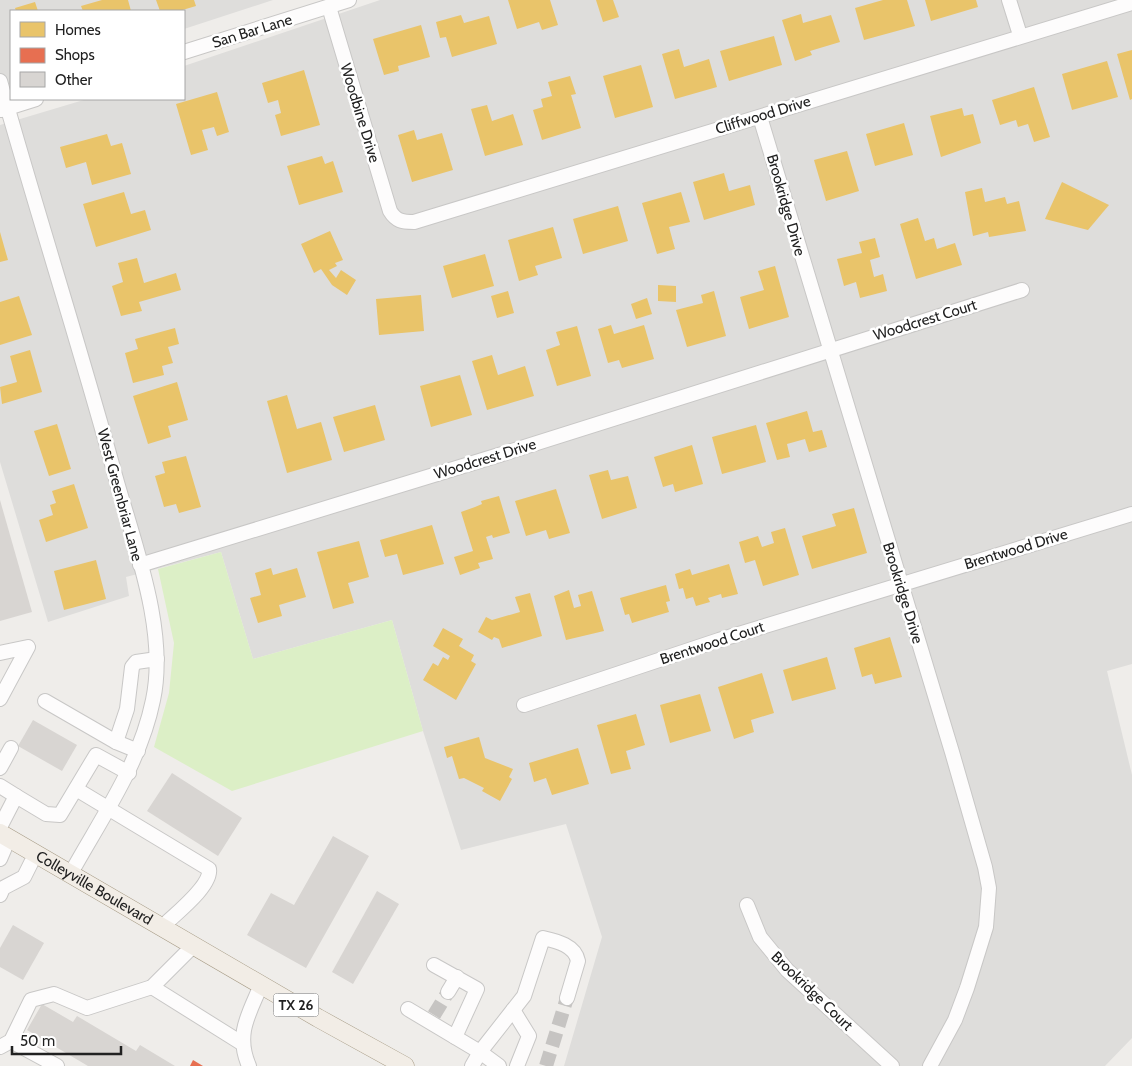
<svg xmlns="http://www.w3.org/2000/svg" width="1132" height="1066" viewBox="0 0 1132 1066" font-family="Cabin,sans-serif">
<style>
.residential{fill:#dedddb}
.grass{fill:#dcefc6}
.homes{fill:#e9c46a}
.shops{fill:#e76f51}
.building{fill:#d8d5d2}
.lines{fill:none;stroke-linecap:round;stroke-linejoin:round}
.minor-tunnel{stroke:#c6c4c2;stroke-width:14;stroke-dasharray:14 7;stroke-linecap:butt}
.minor-casing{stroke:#c8c7c6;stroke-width:16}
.major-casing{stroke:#a69b85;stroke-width:19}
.minor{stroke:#fdfcfc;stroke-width:14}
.major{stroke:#f2ede6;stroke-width:18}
.labels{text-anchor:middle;stroke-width:5;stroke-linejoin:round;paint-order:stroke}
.shield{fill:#fff;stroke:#646464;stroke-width:1}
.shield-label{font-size:14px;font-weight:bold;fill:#212121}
.street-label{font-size:15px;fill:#212121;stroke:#fff}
</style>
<rect width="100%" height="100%" fill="#efedea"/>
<g class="residential">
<path d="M0,0H273L184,29V11H11V84L0,88Z"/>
<path d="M380,0H1132V664L1107,671L1132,775V1038L1105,1066H564L602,937L566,824L461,850L423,731L392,620L253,659L221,552L126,577L129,596L48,622L0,462V125L87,99H184V66Z"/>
</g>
<path class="grass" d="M221,552L253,659L392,620L423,731L232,791L154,747L169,693L174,643L158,569Z"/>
<g class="homes">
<path d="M102,0H128L131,11H83L81,6Z"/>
<path d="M156,0H194L196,6L179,11H160Z"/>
<path d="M508,0H550L558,25L542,30L539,22L517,29Z"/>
<path d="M596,0H613L619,17L603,22Z"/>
<path d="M883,0H907L915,26L864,40L855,8Z"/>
<path d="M925,0H976L978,7L931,21Z"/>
<path d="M35,2L38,11H16L15,8Z"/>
<path d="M801,14L803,23L831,15L840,42L810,51L812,55L795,61L782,20Z"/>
<path d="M461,15L464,23L489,16L497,44L452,57L446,37L440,38L436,22Z"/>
<path d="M421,25L430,57L398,66L399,71L384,75L373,39Z"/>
<path d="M774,36L782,65L729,81L720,51Z"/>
<path d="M679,49L684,67L709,59L717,87L675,99L662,54Z"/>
<path d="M1132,50V99L1130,100L1117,54Z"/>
<path d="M1107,61L1118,97L1072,110L1062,74Z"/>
<path d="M641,65L653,107L615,118L603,76Z"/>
<path d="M304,70L320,125L281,136L275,115L281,113L278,100L268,103L262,83Z"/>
<path d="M570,76L576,94L571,95L581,128L542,140L533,110L543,107L541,99L552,96L548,82Z"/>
<path d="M1034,87L1050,137L1034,142L1028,124L1018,127L1016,120L1000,125L992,100Z"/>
<path d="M217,92L229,132L217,136L214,127L202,130L208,150L191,155L176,104Z"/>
<path d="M487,105L492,121L513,114L523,145L485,156L471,109Z"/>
<path d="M962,108L964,116L973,114L981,143L941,157L930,116Z"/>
<path d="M904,123L913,155L875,166L866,134Z"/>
<path d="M414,130L417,140L442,133L453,170L412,182L398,135Z"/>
<path d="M107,134L111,146L122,143L131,174L92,185L86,162L66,168L60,147Z"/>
<path d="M847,151L859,191L826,201L814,160Z"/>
<path d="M322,156L325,164L333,161L343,192L299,205L287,166Z"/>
<path d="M724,173L729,191L750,185L755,205L704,220L693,182Z"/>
<path d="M1062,182L1109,205L1088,230L1045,219Z"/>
<path d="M982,188L985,202L1005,197L1007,204L1019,201L1026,231L989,237L988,232L973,236L965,192Z"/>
<path d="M124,192L131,214L145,210L151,230L96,247L83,204Z"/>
<path d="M681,192L690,222L669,227L675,249L657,254L642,203Z"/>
<path d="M618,206L628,241L583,254L573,219Z"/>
<path d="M918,218L925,241L934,238L937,249L955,243L962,265L916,279L900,224Z"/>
<path d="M553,227L562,258L535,266L538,275L519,281L508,240Z"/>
<path d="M330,231L343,260L335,263L337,266L329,270L336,278L341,270L356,280L347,295L332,285L321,269L314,273L301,244Z"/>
<path d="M0,232L8,260L0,262Z"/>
<path d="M875,238L880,257L870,260L874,277L883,274L887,291L860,298L856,282L844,286L837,259L862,253L859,242Z"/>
<path d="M485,254L494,286L452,298L443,266Z"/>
<path d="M137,258L144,283L176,273L181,290L139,302L142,311L121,316L112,286L123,282L118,263Z"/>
<path d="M775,266L789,317L749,329L740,297L764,290L758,271Z"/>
<path d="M658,285L676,286V302L658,301Z"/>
<path d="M508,291L514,313L497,318L491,296Z"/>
<path d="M714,291L726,336L687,347L676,310L703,303L701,295Z"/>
<path d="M421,295L424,331L379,335L376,299Z"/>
<path d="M19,296L32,335L0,345V302Z"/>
<path d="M647,298L652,314L636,319L631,304Z"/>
<path d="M611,325L614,334L644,325L654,359L622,368L619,360L608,363L598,329Z"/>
<path d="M577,326L591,376L557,386L546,350L560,345L556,332Z"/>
<path d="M175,328L179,344L168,347L173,363L162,366L164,375L133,383L125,353L138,349L135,339Z"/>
<path d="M30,350L42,392L2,404L0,387L17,382L10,356Z"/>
<path d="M492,355L498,375L525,366L534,396L487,410L472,361Z"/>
<path d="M460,375L472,415L431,427L420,386Z"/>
<path d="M177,382L188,420L168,426L171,437L148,444L133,396Z"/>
<path d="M287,395L297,429L321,422L332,460L287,473L267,401Z"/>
<path d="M375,405L385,440L344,452L333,417Z"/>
<path d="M807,411L813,432L822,430L827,447L809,452L805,439L787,444L790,457L777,460L766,423Z"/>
<path d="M57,424L71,469L49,476L34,431Z"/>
<path d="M756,425L766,462L722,474L712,437Z"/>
<path d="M692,445L703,484L675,492L673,484L663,487L654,457Z"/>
<path d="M186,456L201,507L179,513L176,504L164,507L155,476L165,473L162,462Z"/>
<path d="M608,470L611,480L628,476L637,508L602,519L589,475Z"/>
<path d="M74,484L88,528L46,542L39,520L53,515L50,505L56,503L52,491Z"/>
<path d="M556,489L570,533L549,539L546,530L526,536L515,501Z"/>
<path d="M499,496L510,533L493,538L492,535L486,537L493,559L478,563L480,568L460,575L454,557L473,551L461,512L475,507L482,504L481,501Z"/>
<path d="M854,508L867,553L812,569L802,536L836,526L832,514Z"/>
<path d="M432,525L444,564L403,575L397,554L385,557L380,540Z"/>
<path d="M785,528L799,575L763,586L755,560L745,563L739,542L758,536L762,547L774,543L771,532Z"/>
<path d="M359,541L369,577L348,583L354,603L333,609L317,552Z"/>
<path d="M96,560L106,599L64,610L54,571Z"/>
<path d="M729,564L738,594L722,598L721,594L708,598L710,602L696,606L693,597L686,599L683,588L679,589L675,574L690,569L692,575Z"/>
<path d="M271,568L273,575L297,568L306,597L279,605L282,616L258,623L250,598L261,595L255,573Z"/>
<path d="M666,585L670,601L666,602L669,612L632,623L629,614L625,615L620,598Z"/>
<path d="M569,590L574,608L581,606L578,595L592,591L604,631L566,640L554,596Z"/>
<path d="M530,593L542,636L502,648L499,639L494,637L492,640L478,632L486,617L492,620L520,612L515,597Z"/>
<path d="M443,628L463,639L459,646L474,655L471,661L476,664L456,700L423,680L433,663L438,666L443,657L448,660L450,656L433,646Z"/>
<path d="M890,637L902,677L875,684L872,674L862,677L854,648Z"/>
<path d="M827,657L836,689L792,701L783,670Z"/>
<path d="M762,673L774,713L751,720L754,732L734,739L718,687Z"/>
<path d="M700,694L711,731L670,743L660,705Z"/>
<path d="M636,714L645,745L626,751L631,769L611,774L597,725Z"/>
<path d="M479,737L485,758L513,769L509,777L512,779L500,801L482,791L484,788L464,778L459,779L452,756L447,758L444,747Z"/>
<path d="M578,748L589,784L552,795L546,778L534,782L529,763Z"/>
</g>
<path class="shops" d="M193,1060L203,1066H190Z"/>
<g class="building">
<path d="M0,500L32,612L0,621Z"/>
<path d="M33,720L77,745L62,771L18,746Z"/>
<path d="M172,773L242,818L218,856L147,811Z"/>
<path d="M333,836L369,856L306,968L247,935L271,893L294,905Z"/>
<path d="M377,891L399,904L353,984L332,972Z"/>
<path d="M13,925L44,943L23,980L0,967V948Z"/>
<path d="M42,1004L73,1022L77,1016L136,1051L140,1045L175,1066H88L27,1030Z"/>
</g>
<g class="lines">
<g class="minor-tunnel">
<path d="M434,1015L448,992"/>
<path d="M546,1066L567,998"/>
</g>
<g class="minor-casing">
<g id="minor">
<path d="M1009,0L1020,35"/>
<path d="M329,7L390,211C396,221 402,222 414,222L1132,3"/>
<path d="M184,52L349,0"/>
<path d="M0,81C37,213 79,343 115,475C134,544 168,630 153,700C140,764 102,817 71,873"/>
<path d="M1,110L36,99"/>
<path d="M760,117L952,752L985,867L989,888L986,927L967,988L955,1020L930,1066"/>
<path d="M140,565L499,455L1022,290"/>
<path d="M0,653L28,647L0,699"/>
<path d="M45,701L116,742L138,751"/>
<path d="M524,705L719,640L1132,514"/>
<path d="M116,742L127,709L132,667L136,662L157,659"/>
<path d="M0,768L11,748"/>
<path d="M0,786L16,796"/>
<path d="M76,789L209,869C212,886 175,914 163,926"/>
<path d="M0,827L16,796L46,814L60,815L96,755L129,773"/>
<path d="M0,859L9,838"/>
<path d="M0,895L3,888L24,877L36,853"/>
<path d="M747,905L760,937L787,970L892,1066"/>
<path d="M434,965L477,989L455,1037"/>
<path d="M152,987L243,1044"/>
<path d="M448,992L457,977"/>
<path d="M408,1009L480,1052L499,1066"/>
<path d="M513,1010L529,1036L517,1066"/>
<path d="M11,1041L57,1066"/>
<path d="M0,1047L11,1041L31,1000L54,994L87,1008L152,987L194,945"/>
<path d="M249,1066C235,1034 249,1014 261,985"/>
<path d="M472,1066L480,1052L524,996L543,938C556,941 575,945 578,961L567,998"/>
</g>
</g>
<g class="major-casing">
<g id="major">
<path id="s1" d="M0,833L318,1018L405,1066"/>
</g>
</g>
<use href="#minor" class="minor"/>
<use href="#major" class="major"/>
</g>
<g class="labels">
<rect class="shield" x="273.5" y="993.5" width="45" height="23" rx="4"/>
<g class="shield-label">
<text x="296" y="1010">TX 26</text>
</g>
<g class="street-label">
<text transform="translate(252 31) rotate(-17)" y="5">San Bar Lane</text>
<text transform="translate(360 113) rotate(73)" y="5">Woodbine Drive</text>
<text transform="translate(763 115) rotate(-17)" y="5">Cliffwood Drive</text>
<text transform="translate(786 205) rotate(74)" y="5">Brookridge Drive</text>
<text transform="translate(925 320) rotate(-17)" y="5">Woodcrest Court</text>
<text transform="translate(485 459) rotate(-17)" y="5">Woodcrest Drive</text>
<text transform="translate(120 495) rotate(75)" y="5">West Greenbriar Lane</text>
<text transform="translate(1016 549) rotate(-17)" y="5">Brentwood Drive</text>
<text transform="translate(903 593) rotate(73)" y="5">Brookridge Drive</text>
<text transform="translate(712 643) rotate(-18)" y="5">Brentwood Court</text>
<text dy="5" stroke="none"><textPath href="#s1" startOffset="109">Colleyville Boulevard</textPath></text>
<text transform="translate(812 991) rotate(44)" y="5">Brookridge Court</text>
</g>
</g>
<rect x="10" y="10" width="175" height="90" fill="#ffffff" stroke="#a6a6a6"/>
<rect x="20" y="22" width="25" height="15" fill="#e9c46a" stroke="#a6a6a6"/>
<text x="55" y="35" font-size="15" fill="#212121">Homes</text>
<rect x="20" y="48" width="25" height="15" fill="#e76f51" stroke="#a6a6a6"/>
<text x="55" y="60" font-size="15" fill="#212121">Shops</text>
<rect x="20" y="72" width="25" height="15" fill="#d8d5d2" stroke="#a6a6a6"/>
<text x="55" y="85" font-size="15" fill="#212121">Other</text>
<path d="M12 1046v8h109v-8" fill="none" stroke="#212121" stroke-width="2.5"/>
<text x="20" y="1046" font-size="15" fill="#212121" stroke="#ffffff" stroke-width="4" paint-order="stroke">50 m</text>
</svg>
